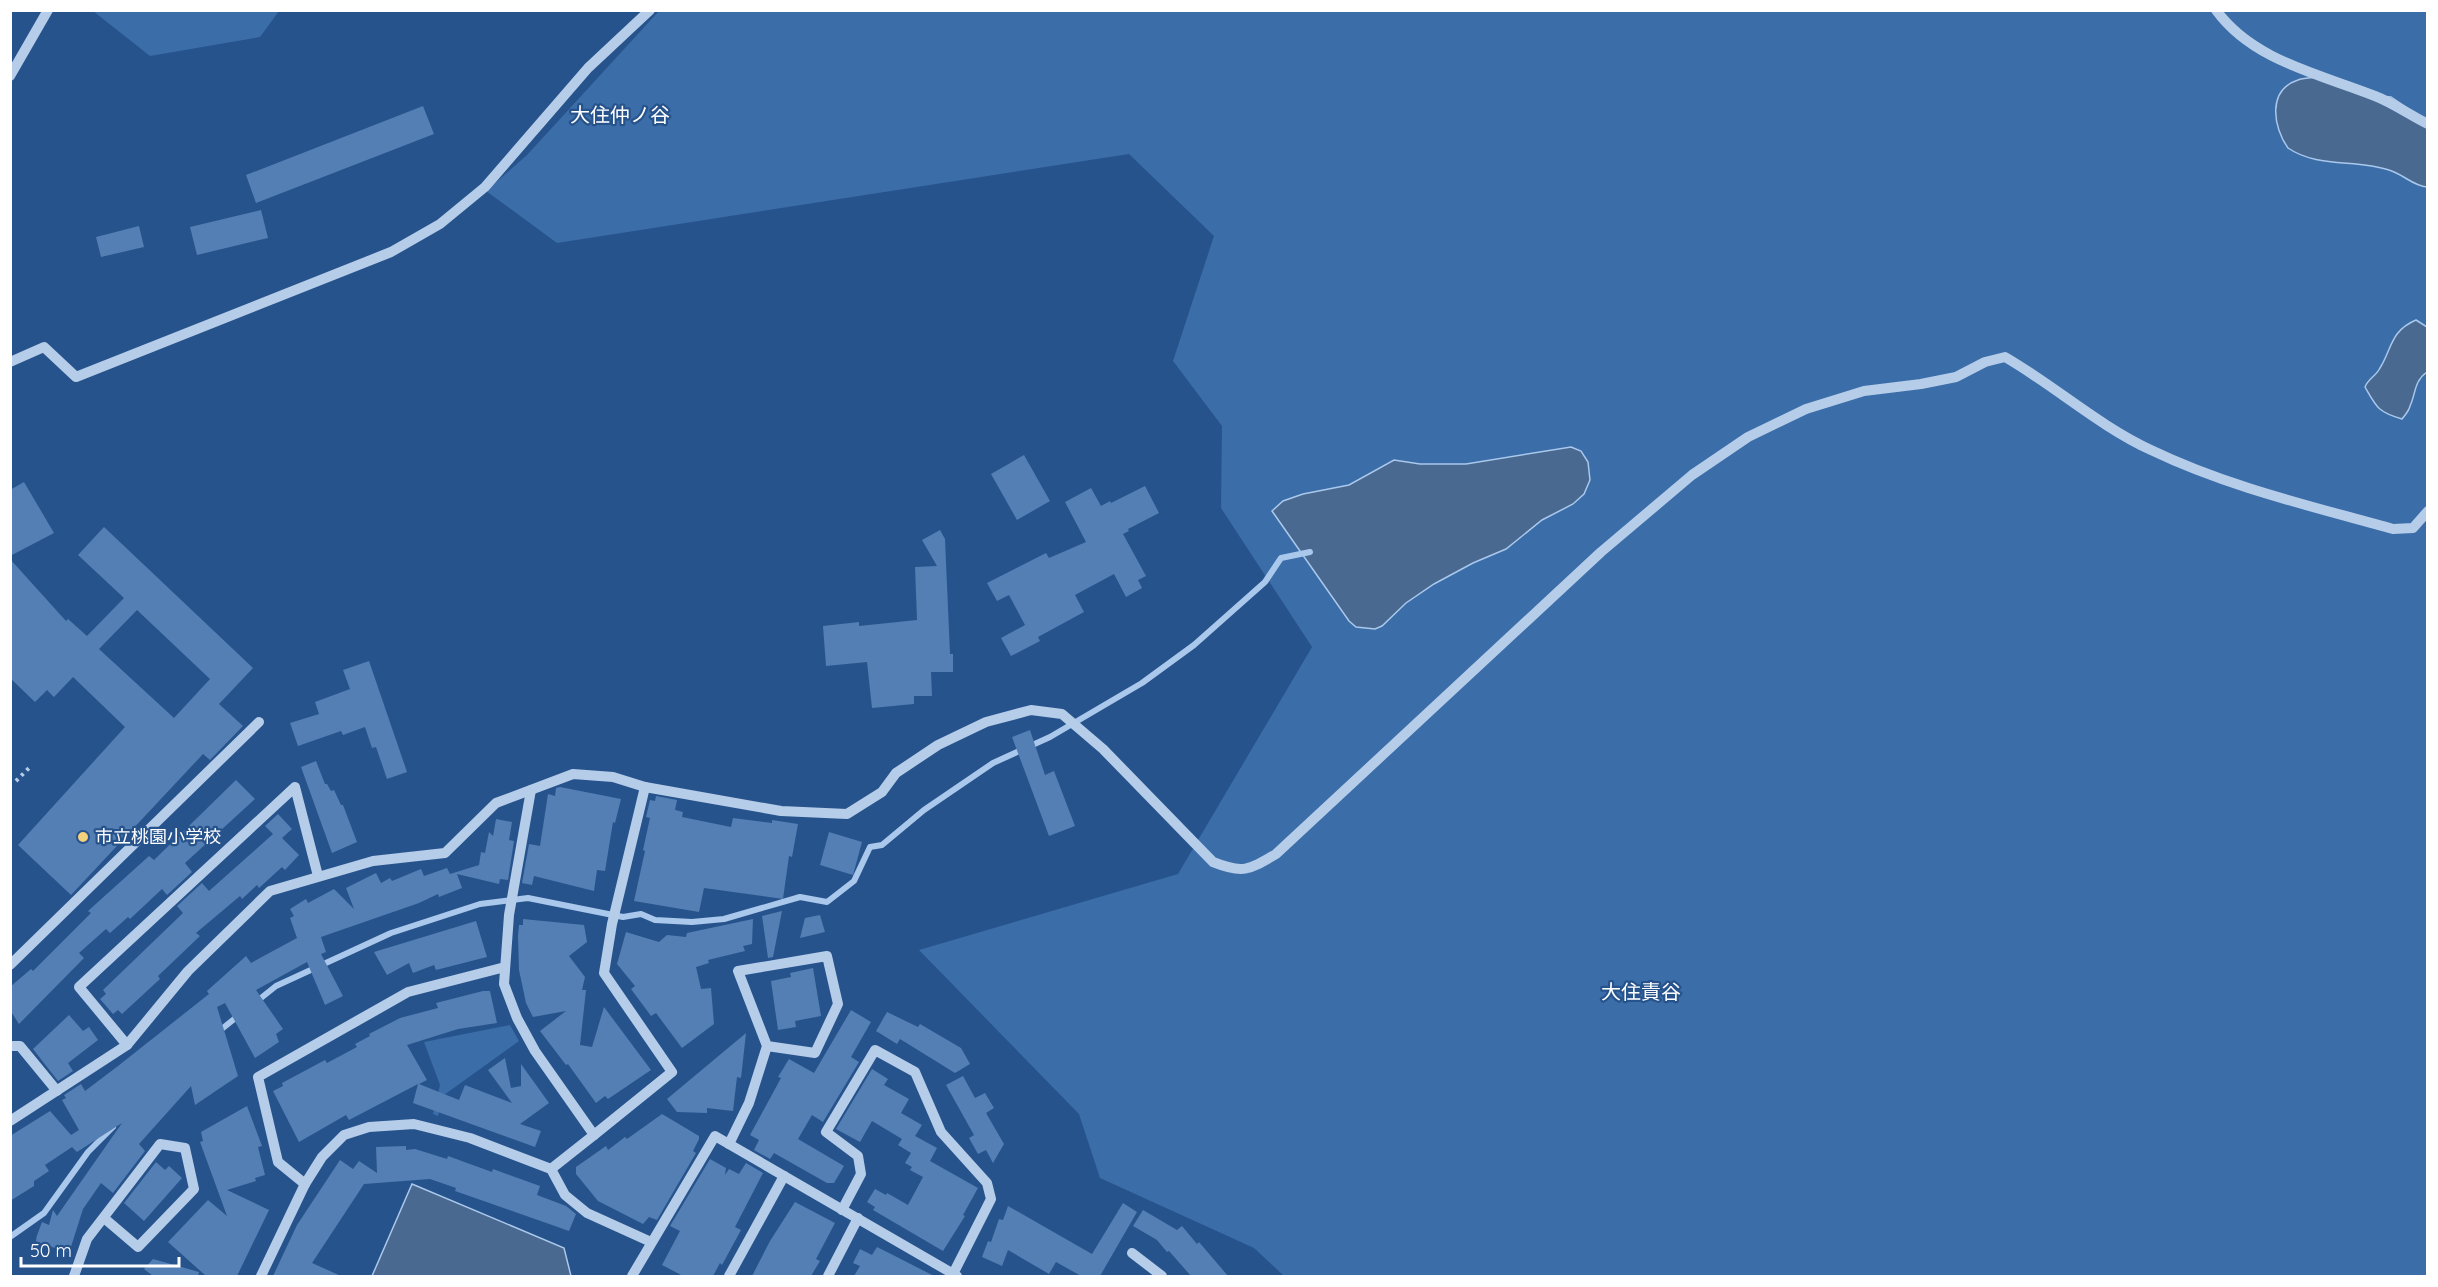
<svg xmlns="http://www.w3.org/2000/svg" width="2438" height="1287" viewBox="0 0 2438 1287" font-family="Quicksand,'Noto Sans JP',sans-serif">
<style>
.green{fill:#3b6da8}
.water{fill:#496991;stroke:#aac8eb;stroke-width:1.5}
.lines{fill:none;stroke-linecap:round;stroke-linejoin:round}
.stream{stroke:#aac8eb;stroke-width:6}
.building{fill:#537fb4;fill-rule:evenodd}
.path{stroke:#b6cdea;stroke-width:4;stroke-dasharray:3 4.5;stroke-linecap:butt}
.minor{stroke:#b6cdea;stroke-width:10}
.poi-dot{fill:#f3d07b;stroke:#27538c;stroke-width:2}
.labels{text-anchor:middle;stroke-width:4.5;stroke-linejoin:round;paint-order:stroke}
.poi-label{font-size:18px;fill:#fff;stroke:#27538c;text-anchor:start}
.neighbourhood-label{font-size:20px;fill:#fff;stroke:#27538c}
</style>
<rect width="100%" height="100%" fill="#27538c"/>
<g class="green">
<path d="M93,11H279L260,37L150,56Z"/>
<path d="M659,11H2427V1276H1284L1254,1248L1100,1178L1079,1114L919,950L1178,874L1312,647L1221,508L1222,426L1173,361L1214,236L1129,154L557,243L486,191L527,155Z"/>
<path d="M510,1025L519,1041L444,1095L438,1116L433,1114L440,1085L424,1042Z"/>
</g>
<g class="water">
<path d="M2317,77L2368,95L2391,97L2419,116L2427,124V187C2413,186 2403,174 2389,170C2356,159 2317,168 2288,148C2273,127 2267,90 2298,80C2303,78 2311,78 2317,77Z"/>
<path d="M2416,320L2427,327V372C2414,381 2416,393 2410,406C2409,411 2405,415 2402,419C2378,412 2377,408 2365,387C2368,379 2376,376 2380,368C2392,349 2390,331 2416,320Z"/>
<path d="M1571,447L1581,451L1588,462L1590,480L1584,494L1573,504L1542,520L1506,549L1473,563L1434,584L1406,603L1382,626L1375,629L1356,627L1349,621L1272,511L1283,501L1303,494L1349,485L1394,460L1420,464H1466Z"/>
<path d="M412,1184L564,1248L571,1276H372Z"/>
</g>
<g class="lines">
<g class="stream">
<path d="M256,1002L276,986L391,933L480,904L528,898L623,917L641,914L655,920L692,922L724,919L800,897L827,902L854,881L870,847L882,845L924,810L993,763L1050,737L1142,683L1194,645L1265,582L1281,558L1310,552"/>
<path d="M218,1032L238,1016"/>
<path d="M10,1237L44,1213L88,1152L113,1127"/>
</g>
</g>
<g class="building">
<path d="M423,106L434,134L256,203L246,175Z"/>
<path d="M261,210L268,238L197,255L190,227Z"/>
<path d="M139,226L144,247L101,257L96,237Z"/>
<path d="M1024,455L1050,501L1017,520L991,474Z"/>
<path d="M24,482L54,533L10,556V490Z"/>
<path d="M1145,486L1159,513L1128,529L1129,531L1123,534L1146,576L1138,580L1142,588L1126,597L1114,574L1075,595L1084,612L1038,637L1040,641L1011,656L1001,638L1025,625L1009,595L997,601L987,583L1046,553L1049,558L1086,542L1065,502L1091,488L1101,506L1110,501L1111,503Z"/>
<path d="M104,527L253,668L219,704L243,726L210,760L203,754L71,895L18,845L125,727L73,677L54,697L47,690L35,702L10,678V559L66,621L68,619L87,636L124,598L78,555ZM137,610L210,679L174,718L99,649Z"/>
<path d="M940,530L945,539L950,654H953V672H931L932,696H914V704L872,708L867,662L826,666L823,626L859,622V626L917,620L915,567L937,566L922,540Z"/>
<path d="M369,661L407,772L387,779L376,747L372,748L365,727L343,735L341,731L298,746L290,723L319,714L315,702L350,689L343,670Z"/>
<path d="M1030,730L1045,775L1054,771L1075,826L1049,836L1012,737Z"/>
<path d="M316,761L325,784H327L331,791L334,790L341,805H343L357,842L332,853L301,767Z"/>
<path d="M236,780L255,799L185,863L192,872L167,895L162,889L130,919L128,917L110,933L106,929L79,953L84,958L19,1024L10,1010V987L31,969L33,971L91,913L88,911L149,856L154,860Z"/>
<path d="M560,787L621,799L615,823L613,822L605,871L597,870L594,891L534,876L532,885L522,883L529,844L540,846L548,794L555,796L556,788Z"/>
<path d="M656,796L677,800L675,810L683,812L682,817L731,827L733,818L772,823V820L798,824L792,857L789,856L783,899L704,888L699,912L634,901L645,851L643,850L650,818L646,817L650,800L655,801Z"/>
<path d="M278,814L292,829L282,838L299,855L285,870L282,867L259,888L257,885L242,899L240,896L196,933L200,936L158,976L160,979L122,1014L118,1010L113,1014L100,999L106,994L103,990L183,913L177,906L202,883L209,891L273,834L265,826Z"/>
<path d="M496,819L512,822L509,840L514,841L508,880L500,879L499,884L457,874L462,888L439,897L438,894L419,903L321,937L326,952L321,954L343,996L325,1005L307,962L256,990L283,1029L276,1034L279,1042L255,1058L225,1003L217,1007L238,1076L195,1105L191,1086L139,1144L145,1151L113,1193L101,1183L83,1209L69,1253L35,1241L42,1222L49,1225L53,1210L57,1216L122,1123L77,1152L72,1147L45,1165L49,1171L34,1181V1186L10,1201V1136L50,1111L71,1135L79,1130L62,1100L66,1098L64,1095L81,1084L85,1091L118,1066L209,994L207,991L246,956L251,963L297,938L290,918L294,916L290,909L306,899L308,903L334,889L354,909L346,888L376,873L381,883L390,878L392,881L421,869L424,876L447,868L450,874L479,865L481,852L485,853L489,832L493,836Z"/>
<path d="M829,832L862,842L853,875L820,865Z"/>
<path d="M782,911L773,957L768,958L762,916Z"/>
<path d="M820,915L825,932L800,938L805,918Z"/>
<path d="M523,919L584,925L587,942L569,956L585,977L582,990H586L580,1045L592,1047L604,1007L651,1070L608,1099L605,1096L596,1103L568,1064L566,1065L540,1031L566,1011L533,1017L526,1003L519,970L518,936L519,925H523Z"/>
<path d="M753,919L752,944L743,946L745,951L708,960L709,963L696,967L701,989L711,988L714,1024L682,1048L656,1013L651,1016L631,989L635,986L617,964L626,932L659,942L667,935L686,937L687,933Z"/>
<path d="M476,921L487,957L436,970L434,965L413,973L409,963L387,975L374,952Z"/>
<path d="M813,968L821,1016L795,1021L796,1027L778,1030L771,981L791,977L790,973Z"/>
<path d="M483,991H490L497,1023L458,1029L407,1045L427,1080L419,1084L459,1100L465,1085L512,1103L488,1070L505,1058L511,1088L521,1086V1064L549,1103L520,1124L541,1131L535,1147L413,1103L418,1084L349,1120L346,1115L299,1142L273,1091L283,1086L282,1083L325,1060L327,1063L357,1047L355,1044L370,1036L369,1034L400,1018L438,1008L436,1003Z"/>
<path d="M851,1010L871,1022L851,1057L859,1062L823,1122L812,1115L798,1139L844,1166L834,1183H827L774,1153L770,1159L754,1150L759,1140L750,1135L781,1078L778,1077L789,1059L814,1073Z"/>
<path d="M887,1012L918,1027L920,1024L961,1048L970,1064L955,1073L900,1039L897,1044L876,1031Z"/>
<path d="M69,1015L83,1031L89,1027L98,1040L68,1063L73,1071L58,1081L33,1049Z"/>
<path d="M746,1033L741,1078L737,1077L733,1111L707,1108V1113L677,1112L667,1099Z"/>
<path d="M872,1069L888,1079L884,1085L909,1099L901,1113L922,1125L915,1136L937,1148L930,1161L978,1188L963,1215L965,1216L943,1251L873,1210L875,1207L867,1202L875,1189L886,1195L887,1193L908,1205L923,1177L910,1170L912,1167L905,1163L911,1153L898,1145L902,1139L872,1121L860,1142L836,1129Z"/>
<path d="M963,1076L975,1098L985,1093L994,1108L986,1113L1004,1144L993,1163L986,1150L978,1154L969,1138L974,1135L946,1085Z"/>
<path d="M247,1106L262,1146L258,1147L265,1175L255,1178L256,1181L227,1190L269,1210L237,1276H206L168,1242L208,1200L227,1216L200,1142L203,1141L201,1132Z"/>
<path d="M662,1114L699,1136V1139L693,1151L696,1153L657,1220L649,1217L643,1224L598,1201L576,1174V1167L606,1146L608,1150L625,1137L627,1139Z"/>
<path d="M406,1146V1150L415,1149L447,1159L448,1156L492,1172L493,1169L540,1186L537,1195L566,1206L576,1214L569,1231L455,1191L456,1188L430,1179L364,1184L312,1263L341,1276H273L297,1225L340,1160L353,1169L359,1161L377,1173L376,1147Z"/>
<path d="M710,1159L726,1168L725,1175L729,1169L739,1174L746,1163L763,1173L735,1227L741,1230L722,1265L720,1263L713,1276H683L662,1265L680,1231L670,1226Z"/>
<path d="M156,1162L165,1170L169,1166L182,1178L144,1221L124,1203Z"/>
<path d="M795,1202L835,1223L816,1259L820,1261L811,1276H752L770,1241Z"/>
<path d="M1123,1203L1137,1212L1100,1276H1081L1056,1262L1049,1274L1008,1250L1002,1266L982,1257L988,1241L991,1242L999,1219L1003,1220L1008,1206L1092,1254Z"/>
<path d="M1143,1210L1177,1230L1182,1226L1197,1244L1199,1242L1228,1276H1191L1169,1251L1167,1252L1157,1240L1133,1226Z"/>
<path d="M877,1247L891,1254L934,1276H854L860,1266L853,1263L860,1249L872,1255Z"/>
<path d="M153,1259L199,1272L198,1276H153L144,1269Z"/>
</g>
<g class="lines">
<path class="path" d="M16,781L29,768"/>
<g class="minor">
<path d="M2216,10C2253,61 2320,74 2375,96C2393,103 2410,115 2428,124"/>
<path d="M10,76L48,10"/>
<path d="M10,362L44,347L76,377L391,252L440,224L485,187L588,68L650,10"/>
<path d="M531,790L509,915L504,984L517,1018L535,1051L594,1135L551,1169"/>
<path d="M10,965L259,722"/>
<path d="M127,1045L79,987L295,787L318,876"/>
<path d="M10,1046H20L57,1091"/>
<path d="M10,1121L127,1045L188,971L270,891L373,861L445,853L496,803L573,774L613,777L645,787L781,811L847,814L882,792L896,773L938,745L986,722L1031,710L1062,714L1103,749L1213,862C1243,874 1249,870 1276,854L1601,552L1692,475L1748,437L1806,409L1864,391L1921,384L1956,377L1985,362L2005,357C2055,386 2099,426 2151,450C2228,487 2311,506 2393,529L2413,528L2428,511"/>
<path d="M594,1135L672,1072L604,973L612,924L645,787"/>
<path d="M729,1144L749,1103L767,1046L738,971L827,956L838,1004L815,1053L767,1046"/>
<path d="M305,1184L278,1162L258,1077L408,992L505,967"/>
<path d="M842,1210L861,1174L858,1156L826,1132L875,1050L915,1072L941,1132L987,1183L991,1199L953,1274"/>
<path d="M1132,1253L1162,1276"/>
<path d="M74,1276L87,1239L160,1144L185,1148L194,1189L138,1247L104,1218"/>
<path d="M261,1276L305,1184L322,1157L344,1135L369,1127L414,1124L470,1138L551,1169L565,1195L587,1213L651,1242"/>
<path d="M632,1276L715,1136L957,1276"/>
<path d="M729,1276L784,1176"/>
<path d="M828,1276L858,1218"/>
</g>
</g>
<circle class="poi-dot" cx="83" cy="837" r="6"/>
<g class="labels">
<g class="poi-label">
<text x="95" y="843">市立桃園小学校</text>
</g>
<g class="neighbourhood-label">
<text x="620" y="122">大住仲ノ谷</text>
<text x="1641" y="999">大住責谷</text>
</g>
</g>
<rect width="2438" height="1287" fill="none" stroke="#ffffff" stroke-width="24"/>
<path d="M21 1257v9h158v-9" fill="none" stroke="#ffffff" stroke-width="3"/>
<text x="30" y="1257" font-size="18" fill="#ffffff" stroke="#27538c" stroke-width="4.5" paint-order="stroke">50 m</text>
</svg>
